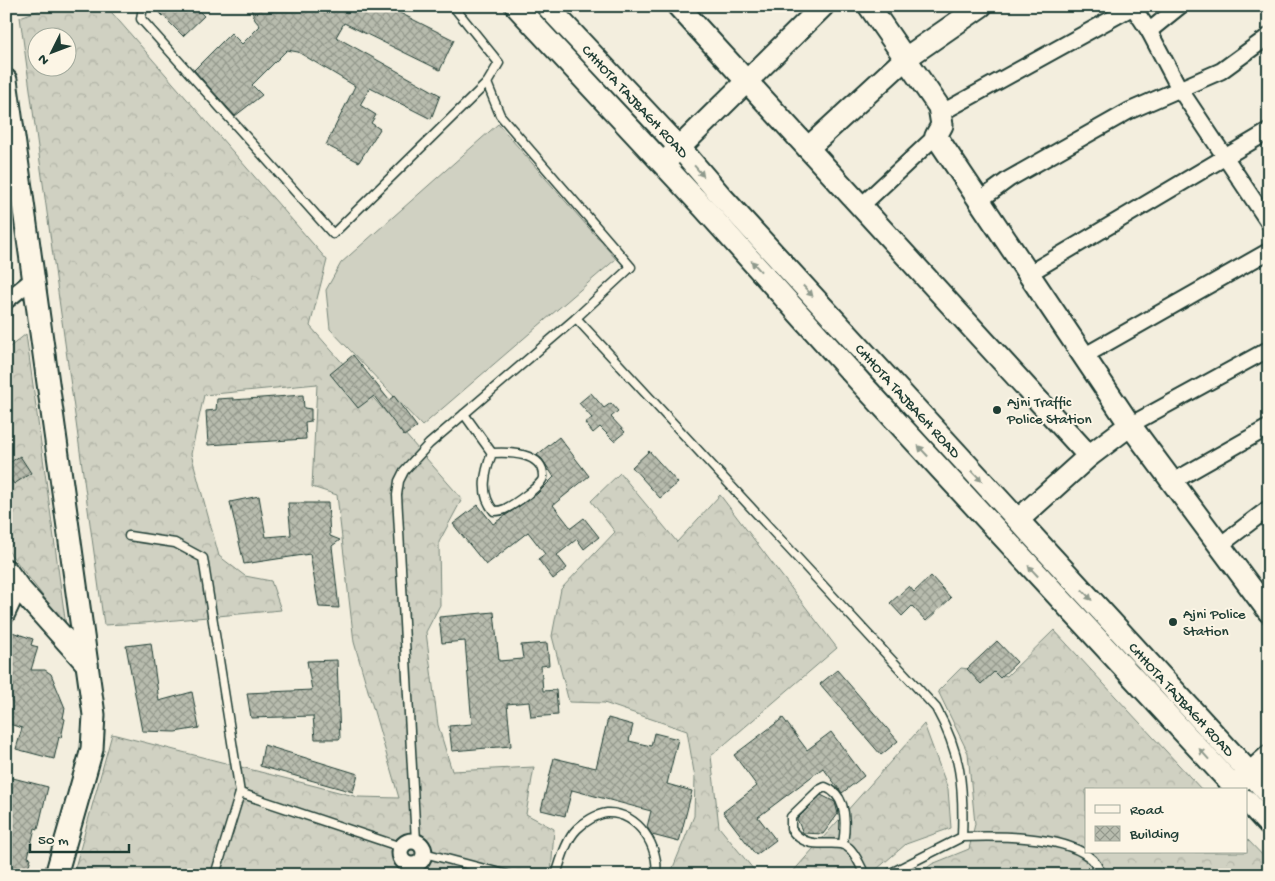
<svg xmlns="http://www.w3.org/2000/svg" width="1275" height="881" viewBox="0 0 1275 881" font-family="'Gochi Hand',sans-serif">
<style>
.forest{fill:url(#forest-crowns);stroke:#78877b;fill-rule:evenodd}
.pitch{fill:#d0d1c2;stroke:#78877b}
.building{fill:url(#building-cross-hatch);stroke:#1f3d34}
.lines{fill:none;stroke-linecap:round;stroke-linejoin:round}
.lane-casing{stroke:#1f3d34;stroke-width:11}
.street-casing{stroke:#1f3d34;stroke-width:19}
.secondary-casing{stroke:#1f3d34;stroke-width:25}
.lane{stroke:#fcf5e5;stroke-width:8}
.street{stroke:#fcf5e5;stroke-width:15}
.secondary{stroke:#fcf5e5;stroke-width:21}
.oneway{fill:#8e998c}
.poi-dot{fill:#1f3d34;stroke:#fcf5e5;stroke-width:2}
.labels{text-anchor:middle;stroke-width:4;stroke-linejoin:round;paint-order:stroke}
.street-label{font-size:15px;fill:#1f3d34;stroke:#fcf5e5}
.poi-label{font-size:15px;fill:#1f3d34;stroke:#fcf5e5;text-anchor:start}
</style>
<defs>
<pattern id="forest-crowns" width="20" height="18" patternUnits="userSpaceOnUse" patternTransform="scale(1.25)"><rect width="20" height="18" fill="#d0d1c2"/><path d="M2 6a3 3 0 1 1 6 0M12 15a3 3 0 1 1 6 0" fill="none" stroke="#b2b4a7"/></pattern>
<pattern id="building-cross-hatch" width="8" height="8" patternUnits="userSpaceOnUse" patternTransform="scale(1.25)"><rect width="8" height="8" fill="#b8bcae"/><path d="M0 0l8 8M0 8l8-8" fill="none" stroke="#959a8e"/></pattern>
</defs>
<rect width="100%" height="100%" fill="#f3eede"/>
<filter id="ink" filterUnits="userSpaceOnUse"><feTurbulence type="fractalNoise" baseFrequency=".02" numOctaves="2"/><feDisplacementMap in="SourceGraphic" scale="10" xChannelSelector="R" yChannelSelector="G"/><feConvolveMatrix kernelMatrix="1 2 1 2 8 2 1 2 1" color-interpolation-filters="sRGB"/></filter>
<g filter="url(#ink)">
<g class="forest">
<path d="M51,6H106L327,260L310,326L462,499L439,542L440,605L426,632L438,725L452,771L534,767L526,814L554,829L551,875H73L112,734L358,797L399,798L354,642L337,495L312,487L317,384L204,395L191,454L219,556L245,576L271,581L281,610L144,623L104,625L20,17ZM38,38H68V68H38Z"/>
<path d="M26,334L66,626L6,548V350Z"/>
<path d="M620,473L677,542L720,495L837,648L711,756L719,827L758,875H670L694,816L695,778L687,731L604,703L569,702L552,636L561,589L615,532L591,501Z"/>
<path d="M1054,630L1202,790H1086V852H1246V838L1269,862V875H917L932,864L969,849L975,824L968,753L938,691L961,668L994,672L1007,676Z"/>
<path d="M924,724L948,789L951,828L906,844L870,875H790Z"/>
</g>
<path class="pitch" d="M498,124L616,259L422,426L330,329L326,290L341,263Z"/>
<g class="building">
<path d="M153,6H194L204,16L183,36Z"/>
<path d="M250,6H386L454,40L440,70L344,23L336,37L440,95L431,119L370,88L360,105L376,115L371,123L380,129L359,162L326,145L355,86L298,52L287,50L252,85L262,95L235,116L194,70L231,33L242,44L260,26L255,20Z"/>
<path d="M353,355L389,400L394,396L417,427L404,436L374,396L358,408L330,374Z"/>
<path d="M591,393L604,408L611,403L618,411L611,417L625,432L614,441L600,427L593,433L585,423L592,418L579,403Z"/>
<path d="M303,395L304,408L311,409V421L305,422L306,439L208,445L206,411L216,410L217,399L233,398V400Z"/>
<path d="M559,437L589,476L553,505L571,528L584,518L599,537L584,549L577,539L557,555L567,568L553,579L538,559L545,554L528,532L486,565L453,524L478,505L493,524L537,494L554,477L542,459L537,455Z"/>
<path d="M649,451L678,483L660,498L632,467Z"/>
<path d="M20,456L31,473L14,484L6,473V465Z"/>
<path d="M259,496L266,537L291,535L288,503H328L330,536L340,540L332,546L339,608L319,607L310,554L244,564L230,502Z"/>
<path d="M931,576L951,598L926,621L912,606L902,616L890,603L909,586L914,592Z"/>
<path d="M494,612L499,661L523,659L521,645L547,643L549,665L541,666L543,691L556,690L558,715L531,717L529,702L507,704L511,746L452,751L449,726L472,724L465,641L442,643L439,617Z"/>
<path d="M6,630L33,639L31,645L38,647L31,670H45L51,674L65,708L63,718L65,719L61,738L59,737L54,759L16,749L22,728L6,723Z"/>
<path d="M997,641L1017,662L1000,678L994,672L981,684L967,669Z"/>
<path d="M151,643L159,701L192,692L199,728L175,732L142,731L126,646Z"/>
<path d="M337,660L340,739H315L313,716L251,718L247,693L312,690L307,661Z"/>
<path d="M837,670L898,741L881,755L820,684Z"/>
<path d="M608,718L633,725L629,741L651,746L654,733L678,739L667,784L692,791L679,842L652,835L647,827L651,811L572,790L565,816L541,810L554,758L596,768Z"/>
<path d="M783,718L807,750L831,732L864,776L842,793L823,768L758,817L776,840L756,855L723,812L757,786L734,755Z"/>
<path d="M264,745L358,774L353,792L260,766Z"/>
<path d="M9,777L48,787L38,829L35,828L28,857L31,858L26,875L6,873V788Z"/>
<path d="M821,795L835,802L838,814L823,834L803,833L797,819Z"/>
</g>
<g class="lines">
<g class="lane-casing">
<g id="lane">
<path d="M143,6L141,19L333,234L487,83L499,63L453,6"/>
<path d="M576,318L936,708C961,753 964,786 962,837L887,875"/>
<path d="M464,414L492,453C485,472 479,494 494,511C498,511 501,511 505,509C513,505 543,485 543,477C544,452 508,452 492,453"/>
<path d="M129,536L175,543L203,558L240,793L215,875"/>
<path d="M240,793L401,847"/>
<path d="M962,837C996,836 1060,835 1088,856C1094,860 1099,868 1101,875"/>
<path d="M416,841L397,495L399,481L404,471L429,444L576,318L631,267L500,115L487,83"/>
<path d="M843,844C846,825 848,795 825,787L819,790L791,817V829C810,856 838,834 851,850C857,857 861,867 865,875"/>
<path d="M424,853L508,875"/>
<path d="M412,865L415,875"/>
<path d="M556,875C561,860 566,840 577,829C584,822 597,814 607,813C638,812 660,847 656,875"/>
</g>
</g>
<g class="street-casing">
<g id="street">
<path d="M1149,31L1180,6"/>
<path d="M941,113L1133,7L1149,31L1179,88L1269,223"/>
<path d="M979,201L1009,179L1129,111L1221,71L1269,36"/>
<path d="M861,206L936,136"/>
<path d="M1028,274L1269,131"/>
<path d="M6,301L27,284"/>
<path d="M1084,356L1269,251"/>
<path d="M1130,425L1269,349"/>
<path d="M1172,482L1269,427"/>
<path d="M1219,546L1269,508"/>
<path d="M6,616L19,588"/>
<circle cx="412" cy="853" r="12"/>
</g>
</g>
<g class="secondary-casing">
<g id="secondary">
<path d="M516,6L704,208L861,383L1237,790"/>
<path id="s1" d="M547,6L680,148L721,196L1269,794"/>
<path d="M678,6L1089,456L1018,520"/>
<path d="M869,6L939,107L942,125L936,136L1130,425"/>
<path d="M6,80L94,715L92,749L56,875"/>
<path d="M808,148L906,58L981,6"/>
<path d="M670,157L823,6"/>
<path d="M1089,456L1130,425L1269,612"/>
<path d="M6,570L19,588L87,664"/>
<path d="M1240,782L1269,756"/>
<path d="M1246,800L1269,825"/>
</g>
</g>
<use href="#lane" class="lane"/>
<use href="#street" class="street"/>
<use href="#secondary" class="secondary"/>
</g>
<defs><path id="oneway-solid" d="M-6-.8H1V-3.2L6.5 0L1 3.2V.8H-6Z" transform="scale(1.25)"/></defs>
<g class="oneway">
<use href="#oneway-solid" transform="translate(699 171) rotate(49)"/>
<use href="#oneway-solid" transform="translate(756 266) rotate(-132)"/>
<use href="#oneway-solid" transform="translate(808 291) rotate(47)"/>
<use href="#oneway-solid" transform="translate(923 451) rotate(-133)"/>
<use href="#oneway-solid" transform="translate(977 476) rotate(47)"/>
<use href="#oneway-solid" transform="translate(1033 571) rotate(-133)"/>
<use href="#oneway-solid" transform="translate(1087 595) rotate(47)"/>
<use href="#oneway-solid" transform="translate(1204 754) rotate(-132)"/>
</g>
</g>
<g class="poi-dot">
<circle cx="997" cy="410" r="5"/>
<circle cx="1173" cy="622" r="5"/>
</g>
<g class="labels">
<g class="street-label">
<text dy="5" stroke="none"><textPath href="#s1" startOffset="130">CHHOTA TAJBAGH ROAD</textPath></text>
<text dy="5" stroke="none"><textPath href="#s1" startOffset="535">CHHOTA TAJBAGH ROAD</textPath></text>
<text dy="5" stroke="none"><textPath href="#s1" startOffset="940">CHHOTA TAJBAGH ROAD</textPath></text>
</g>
<g class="poi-label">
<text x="1007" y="406">Ajni Traffic<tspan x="1007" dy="17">Police Station</tspan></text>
<text x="1183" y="618">Ajni Police<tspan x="1183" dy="17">Station</tspan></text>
</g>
</g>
<rect width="1275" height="881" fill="none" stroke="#fcf5e5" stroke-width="25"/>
<rect x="12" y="12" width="1250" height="856" fill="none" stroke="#1f3d34" stroke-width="2" filter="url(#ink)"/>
<rect x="1085" y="788" width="162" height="65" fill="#fcf5e5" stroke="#a4ab9e"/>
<rect x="1095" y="805" width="25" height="8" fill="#fcf5e5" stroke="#a4ab9e"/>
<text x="1130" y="814" font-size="15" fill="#1f3d34">Road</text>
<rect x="1095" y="826" width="25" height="15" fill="url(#building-cross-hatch)" stroke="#a4ab9e"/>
<text x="1130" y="838" font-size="15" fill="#1f3d34">Building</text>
<g transform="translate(52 52) rotate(228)"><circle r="24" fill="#fcf5e5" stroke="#a4ab9e"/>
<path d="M0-4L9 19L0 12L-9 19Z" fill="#1f3d34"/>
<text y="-8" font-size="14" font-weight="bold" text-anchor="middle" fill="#1f3d34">N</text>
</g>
<path d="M30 844v8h99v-8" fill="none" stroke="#1f3d34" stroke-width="2.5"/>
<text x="38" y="844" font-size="15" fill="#1f3d34" stroke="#fcf5e5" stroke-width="4" paint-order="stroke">50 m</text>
</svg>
